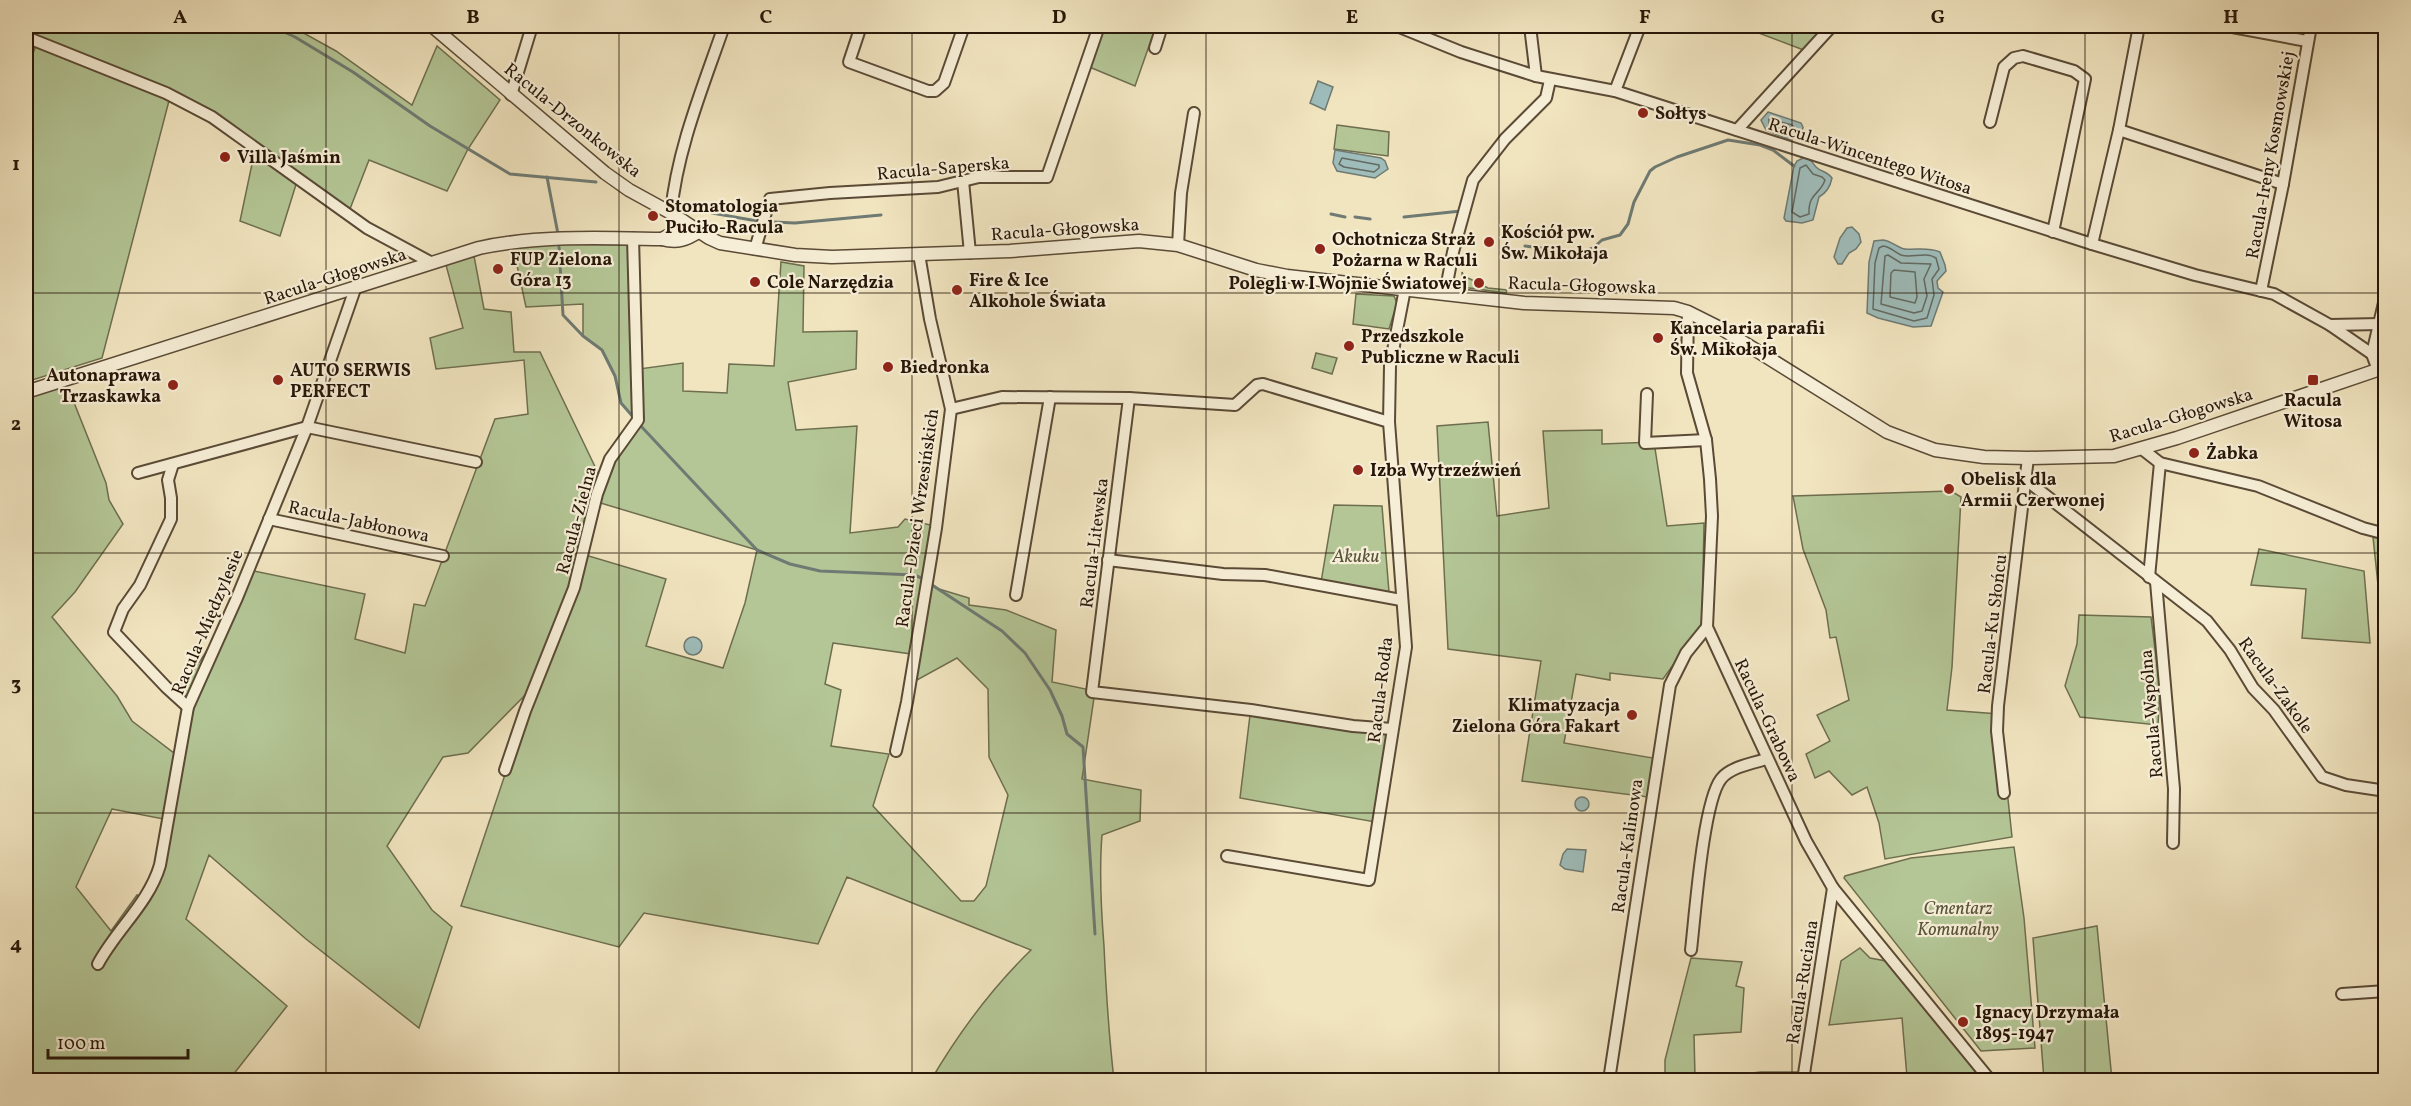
<svg xmlns="http://www.w3.org/2000/svg" width="2411" height="1106" viewBox="0 0 2411 1106" font-family="Vollkorn,serif">
<style>
.green{fill:#b4c696;stroke:#6e6e4f;stroke-width:1.5;fill-rule:evenodd}
.water{fill:#9ebdbb;stroke:#6e7a73;stroke-width:1.5}
.lines{fill:none;stroke-linecap:round;stroke-linejoin:round}
.shore{stroke:#626a62;stroke-width:1.5}
.stream{stroke:#6e7a73;stroke-width:3}
.minor-casing{stroke:#5a4a36;stroke-width:14}
.tertiary-casing{stroke:#5a4a36;stroke-width:15}
.minor{stroke:#f6eed6;stroke-width:10}
.tertiary{stroke:#f6eed6;stroke-width:12}
.grid{fill:none;stroke:#271608;stroke-width:1.5;stroke-opacity:0.55}
.poi-dot{fill:#8f2418;stroke:#f6eed6;stroke-width:2}
.labels{text-anchor:middle;stroke-width:4.5;stroke-linejoin:round;paint-order:stroke}
.poi-label{font-size:18px;font-weight:bold;fill:#271608;stroke:#f6eed6;text-anchor:start}
.street-label{font-size:18px;fill:#271608;stroke:#f6eed6}
.park-label{font-size:18px;font-style:italic;fill:#58543a;stroke:#f6eed6}
.neatline{fill:none;stroke:#271608;stroke-width:2}
.grid-label{font-size:20px;text-anchor:middle;font-weight:bold;fill:#271608}
</style>
<rect width="100%" height="100%" fill="#f1e5c0"/>
<filter id="stains"><feTurbulence type="fractalNoise" baseFrequency=".00333" numOctaves="4"/><feColorMatrix values="0 0 0 0 .2 0 0 0 0 .09 0 0 0 0 .02 0 0 0 .5 -.17"/></filter>
<radialGradient id="worn" r=".72"><stop offset=".6" stop-color="#630" stop-opacity="0"/><stop offset="1" stop-color="#630" stop-opacity=".3"/></radialGradient>
<g class="green">
<path d="M26,26H291L336,51L412,105L437,46L500,100L468,149L447,191L369,160L348,214L298,178L280,236L240,221L256,145L171,93L102,358L26,382V70L38,41L26,36Z"/>
<path d="M1101,26H1156L1135,86L1087,66Z"/>
<path d="M1740,26H1833L1809,52Z"/>
<path d="M1337,125L1389,132L1388,156L1334,149Z"/>
<path d="M543,244L629,245L632,370L683,363V391L727,393L729,364L774,366L781,262L804,266L803,332L857,331L856,369L788,382L796,430L857,426L850,533L898,527L905,519L935,526L926,580L939,589L969,598V605L1006,610L1056,630L1052,682L1095,691L1082,779L1141,790L1140,821L1102,835C1099,872 1101,909 1104,946C1106,991 1109,1036 1114,1080H931C958,1034 992,988 1031,950L847,877L818,944L644,913L619,947L461,906L535,685L468,753L443,757L387,846L432,910L452,927L419,1028L306,939L209,855L186,919L287,1006L229,1080H26V398L67,385L106,483L109,500L123,524L75,592L52,617L117,696L132,721L178,756L183,710L178,684C208,664 230,603 244,569L365,594L355,639L405,653L414,604L425,606L495,419L528,414L524,360L436,369L430,338L463,328L446,265L474,256L484,309L511,312L514,352H540L600,477L636,421L621,403L615,376L602,350L583,336V304L526,307L513,247ZM594,501L757,550L745,603L723,668L646,646L666,579L582,554ZM833,643L911,654L908,685L957,658L988,689L989,757L1008,795L986,886L974,901H961L873,806L889,754L831,746L841,690L825,684ZM112,809L169,820L155,880L143,897L137,895L111,931L76,887Z"/>
<path d="M1462,272L1464,276L1488,288L1507,290L1506,293L1462,287Z"/>
<path d="M1356,294L1394,296L1397,303L1389,329L1353,324Z"/>
<path d="M1316,353L1337,358L1332,374L1312,368Z"/>
<path d="M1488,422L1497,516L1549,508L1543,431L1602,430V444L1654,442L1667,526L1704,523L1702,625L1663,679L1610,673V680L1576,674L1564,743L1653,758L1648,797L1522,781L1541,661L1448,649L1437,426Z"/>
<path d="M1951,491L1961,497L1952,667L1947,710L1999,714L2012,837L1885,859L1879,823L1867,787L1852,795L1829,771L1815,778L1806,754L1830,741L1817,715L1849,700L1836,637L1830,638L1826,610L1803,549L1793,496Z"/>
<path d="M1334,505L1382,506L1389,592L1321,582Z"/>
<path d="M2373,537L2385,540V652Z"/>
<path d="M2259,549L2364,571L2370,643L2302,638L2306,589L2251,585Z"/>
<path d="M2079,615L2151,617L2160,690L2158,725L2080,717L2065,686L2077,644Z"/>
<path d="M1250,715L1388,732L1375,822L1240,798Z"/>
<path d="M2014,847L2024,918L2035,1048L1981,1051L1844,878L1845,876L1911,858Z"/>
<path d="M2097,926L2112,1080H2044L2033,938Z"/>
<path d="M1860,948L1870,958L1886,961L1976,1070L1982,1080H1869L1907,1077L1902,1018L1829,1025L1841,961Z"/>
<path d="M1691,958L1742,962L1736,986L1744,988L1741,1032L1694,1035L1695,1077L1705,1078L1761,1072H1807L1806,1080H1665V1060Z"/>
<path d="M2385,1073V1080H2285Z"/>
</g>
<g class="water">
<path d="M1318,81L1333,87L1325,110L1310,103Z"/>
<path d="M1768,112L1801,123L1803,127L1801,135L1790,140L1766,130L1761,120Z"/>
<path d="M1335,150L1381,158L1385,161L1388,169L1375,178L1337,171L1333,163Z"/>
<path d="M1805,157C1812,159 1811,162 1816,167C1821,172 1827,171 1832,178C1830,187 1827,192 1819,197L1813,220L1802,223L1786,221L1784,218L1794,166L1797,161Z"/>
<path d="M1852,227L1859,234L1861,242L1856,249L1849,253L1842,264H1838L1834,257L1840,238L1847,228Z"/>
<path d="M1883,240C1892,241 1899,249 1905,249C1917,250 1928,247 1940,252L1945,265L1946,271L1937,281L1938,288L1943,292L1931,326L1913,327L1878,318L1867,313L1869,262L1874,241Z"/>
<circle cx="693" cy="646" r="9"/>
<circle cx="1582" cy="804" r="7"/>
<path d="M1567,849L1586,850L1583,872L1565,869L1560,865L1563,854Z"/>
</g>
<g class="lines">
<g class="shore">
<path d="M1769,119L1792,125L1796,130L1791,134L1769,125Z"/>
<path d="M1342,158L1379,165V168L1374,172L1344,167L1339,164Z"/>
<path d="M1806,165L1813,174L1822,177L1825,180C1820,195 1808,193 1809,214L1800,217L1792,212L1800,168Z"/>
<path d="M1883,246C1891,247 1894,252 1901,255C1911,259 1925,251 1936,258L1939,269L1932,279L1934,295L1927,318L1914,321L1873,309L1875,263L1879,248Z"/>
<path d="M1888,255L1901,263L1931,264L1924,279L1927,296L1922,311L1914,313L1881,304L1885,256Z"/>
<path d="M1894,270L1915,272L1917,297L1915,303L1890,297L1891,273Z"/>
</g>
<g class="stream">
<path d="M271,26L295,37L353,72L430,126L510,174L596,182"/>
<path d="M547,177L558,234"/>
<path d="M712,213L757,221"/>
<path d="M1331,214L1345,217"/>
<path d="M1355,217L1370,219"/>
<path d="M1404,217L1461,211"/>
<path d="M773,222L795,223L881,215"/>
<path d="M1525,246L1580,253L1593,248L1602,240L1620,235L1628,224L1634,202L1650,171L1655,167L1677,157L1728,140L1760,145L1773,150L1794,166"/>
<path d="M559,247L563,315L583,336L602,350L615,376L621,403L635,419"/>
<path d="M639,424L757,550L790,564L820,571L914,575L924,579"/>
<path d="M929,583L1002,631L1025,653L1050,690L1062,716L1067,734L1083,747L1095,934"/>
</g>
<g class="minor-casing">
<g id="minor">
<path d="M861,26L849,62L928,91H935L944,83L964,26"/>
<path d="M1397,26L1461,52L1536,76L1615,91L2092,244L2195,275L2274,294L2330,325L2372,354L2378,370"/>
<path d="M1530,26L1536,76"/>
<path d="M2227,26L2307,41"/>
<path d="M26,37L166,93L212,117L367,228L432,263"/>
<path d="M1155,48L1162,26"/>
<path d="M1615,91L1640,26"/>
<path d="M511,95L532,26"/>
<path d="M1990,122L2004,67L2014,58L2023,56L2074,71L2085,79L2053,232"/>
<path d="M1737,130L1832,26"/>
<path d="M2119,130L2283,184"/>
<path d="M963,181L970,253"/>
<path d="M671,213C677,149 703,87 724,26"/>
<path d="M2092,244L2119,130L2139,26"/>
<path d="M1178,245L1181,193L1194,113"/>
<path d="M755,249L770,199L830,193L938,187L979,177H1047L1099,26"/>
<path d="M2261,291L2283,184L2311,26"/>
<path d="M1445,294L1453,252L1473,180L1505,139L1546,98L1550,80"/>
<path d="M1688,312L1687,373L1706,440L1710,479L1712,516L1707,627L1806,841L1833,888L1990,1080"/>
<path d="M2330,325L2380,324"/>
<path d="M2372,354L2386,294"/>
<path d="M1647,394L1645,443L1706,440"/>
<path d="M1129,398L1092,692L1251,710L1353,726L1392,729"/>
<path d="M951,409L1002,397L1129,398L1235,405L1257,385L1263,384L1389,422"/>
<path d="M2142,449L2160,463L2258,486L2363,528L2386,534"/>
<path d="M173,464L168,480L171,498V519L140,585L123,609L114,632L166,687L188,707"/>
<path d="M138,473L307,427L476,462"/>
<path d="M2026,480L2207,621L2230,650L2253,688L2274,710L2322,777L2346,785L2386,791"/>
<path d="M269,519L443,556"/>
<path d="M1108,560L1223,574L1265,575L1401,600"/>
<path d="M2149,577L2160,463"/>
<path d="M2156,582L2174,789L2173,843"/>
<path d="M1016,595L1050,397"/>
<path d="M896,751L907,702L936,528L951,409L930,319L919,254"/>
<path d="M505,770L525,711L574,588L597,494L610,459L638,420L633,238"/>
<path d="M2004,793L1997,731L1998,706L2028,458"/>
<path d="M1227,856L1369,880L1406,647L1389,422L1390,366L1405,289"/>
<path d="M1691,950C1695,916 1703,802 1721,779C1730,767 1753,763 1767,759"/>
<path d="M98,964C116,930 149,903 160,865L188,707L236,600L307,427L355,289"/>
<path d="M2342,994L2386,991"/>
<path d="M1609,1080L1670,685L1686,653L1707,627"/>
<path d="M1803,1080L1833,888"/>
</g>
</g>
<g class="tertiary-casing">
<g id="tertiary">
<path d="M432,26L605,173L629,190L671,213L709,238L720,243L795,255L832,257L1010,251L1139,241L1178,245L1256,270L1287,276L1524,303L1674,308L1688,312L1722,329L1887,432L1935,450L1984,457L2028,458L2114,456L2177,438L2386,367"/>
<path d="M662,239L671,234L683,221"/>
<path d="M26,392L479,248C539,235 602,238 662,239C677,243 686,240 698,232"/>
</g>
</g>
<use href="#minor" class="minor"/>
<use href="#tertiary" class="tertiary"/>
</g>
<path class="grid" d="M326,26V1080M619,26V1080M912,26V1080M1206,26V1080M1499,26V1080M1792,26V1080M2085,26V1080M26,293H2386M26,553H2386M26,813H2386"/>
<g class="poi-dot">
<circle cx="1643" cy="113" r="6"/>
<circle cx="225" cy="157" r="6"/>
<circle cx="653" cy="216" r="6"/>
<circle cx="1489" cy="242" r="6"/>
<circle cx="1320" cy="249" r="6"/>
<circle cx="498" cy="269" r="6"/>
<circle cx="755" cy="282" r="6"/>
<circle cx="1479" cy="283" r="6"/>
<circle cx="957" cy="290" r="6"/>
<circle cx="1658" cy="338" r="6"/>
<circle cx="1349" cy="346" r="6"/>
<circle cx="888" cy="367" r="6"/>
<circle cx="278" cy="380" r="6"/>
<rect x="2307" y="374" width="12" height="12" rx="3"/>
<circle cx="173" cy="385" r="6"/>
<circle cx="2194" cy="453" r="6"/>
<circle cx="1358" cy="470" r="6"/>
<circle cx="1949" cy="489" r="6"/>
<circle cx="1632" cy="715" r="6"/>
<circle cx="1963" cy="1022" r="6"/>
</g>
<g class="labels">
<g class="poi-label">
<text x="1655" y="119">Sołtys</text>
<text x="237" y="163">Villa Jaśmin</text>
<text x="665" y="212">Stomatologia<tspan x="665" dy="21">Puciło-Racula</tspan></text>
<text x="1501" y="238">Kościół pw.<tspan x="1501" dy="21">Św. Mikołaja</tspan></text>
<text x="1332" y="245">Ochotnicza Straż<tspan x="1332" dy="21">Pożarna w Raculi</tspan></text>
<text x="510" y="265">FUP Zielona<tspan x="510" dy="21">Góra 13</tspan></text>
<text x="969" y="286">Fire &amp; Ice<tspan x="969" dy="21">Alkohole Świata</tspan></text>
<text x="767" y="288">Cole Narzędzia</text>
<text x="1467" y="289" text-anchor="end">Polegli w I Wojnie Światowej</text>
<text x="1670" y="334">Kancelaria parafii<tspan x="1670" dy="21">Św. Mikołaja</tspan></text>
<text x="1361" y="342">Przedszkole<tspan x="1361" dy="21">Publiczne w Raculi</tspan></text>
<text x="900" y="373">Biedronka</text>
<text x="290" y="376">AUTO SERWIS<tspan x="290" dy="21">PERFECT</tspan></text>
<text x="161" y="381" text-anchor="end">Autonaprawa<tspan x="161" dy="21">Trzaskawka</tspan></text>
<text x="2313" y="406" text-anchor="middle">Racula<tspan x="2313" dy="21">Witosa</tspan></text>
<text x="2206" y="459">Żabka</text>
<text x="1370" y="476">Izba Wytrzeźwień</text>
<text x="1961" y="485">Obelisk dla<tspan x="1961" dy="21">Armii Czerwonej</tspan></text>
<text x="1620" y="711" text-anchor="end">Klimatyzacja<tspan x="1620" dy="21">Zielona Góra Fakart</tspan></text>
<text x="1975" y="1018">Ignacy Drzymała<tspan x="1975" dy="21">1895-1947</tspan></text>
</g>
<g class="street-label">
<text transform="translate(573 120) rotate(39)" y="6">Racula-Drzonkowska</text>
<text transform="translate(2270 155) rotate(-80)" y="6">Racula-Ireny Kosmowskiej</text>
<text transform="translate(1870 156) rotate(18)" y="6">Racula-Wincentego Witosa</text>
<text transform="translate(943 168) rotate(-5)" y="6">Racula-Saperska</text>
<text transform="translate(1065 229) rotate(-4)" y="6">Racula-Głogowska</text>
<text transform="translate(335 276) rotate(-18)" y="6">Racula-Głogowska</text>
<text transform="translate(1582 285) rotate(2)" y="6">Racula-Głogowska</text>
<text transform="translate(2181 415) rotate(-17)" y="6">Racula-Głogowska</text>
<text transform="translate(917 518) rotate(-82)" y="6">Racula-Dzieci Wrzesińskich</text>
<text transform="translate(576 520) rotate(-75)" y="6">Racula-Zielna</text>
<text transform="translate(359 521) rotate(12)" y="6">Racula-Jabłonowa</text>
<text transform="translate(1094 543) rotate(-83)" y="6">Racula-Litewska</text>
<text transform="translate(207 622) rotate(-67)" y="6">Racula-Międzylesie</text>
<text transform="translate(1992 624) rotate(-83)" y="6">Racula-Ku Słońcu</text>
<text transform="translate(2276 685) rotate(54)" y="6">Racula-Zakole</text>
<text transform="translate(1380 690) rotate(-83)" y="6">Racula-Rodła</text>
<text transform="translate(2151 714) rotate(-95)" y="6">Racula-Wspólna</text>
<text transform="translate(1768 720) rotate(65)" y="6">Racula-Grabowa</text>
<text transform="translate(1627 846) rotate(-82)" y="6">Racula-Kalinowa</text>
<text transform="translate(1802 982) rotate(-81)" y="6">Racula-Ruciana</text>
</g>
<g class="park-label">
<text x="1356" y="562">Akuku</text>
<text x="1958" y="914">Cmentarz<tspan x="1958" dy="21">Komunalny</tspan></text>
</g>
</g>
<rect width="2411" height="1106" fill="none" stroke="#f1e5c0" stroke-width="66"/>
<path d="M48 1049v9h140v-9" fill="none" stroke="#271608" stroke-width="3"/>
<text x="57" y="1049" font-size="18" fill="#271608" stroke="#f6eed6" stroke-width="4.5" paint-order="stroke">100 m</text>
<rect x="33" y="33" width="2345" height="1040" class="neatline"/>
<g class="grid-label">
<text x="180" y="23">A</text>
<text x="473" y="23">B</text>
<text x="766" y="23">C</text>
<text x="1059" y="23">D</text>
<text x="1352" y="23">E</text>
<text x="1645" y="23">F</text>
<text x="1938" y="23">G</text>
<text x="2231" y="23">H</text>
<text x="16" y="170">1</text>
<text x="16" y="430">2</text>
<text x="16" y="690">3</text>
<text x="16" y="950">4</text>
</g>
<rect width="100%" height="100%" filter="url(#stains)"/>
<rect width="100%" height="100%" fill="url(#worn)"/>
</svg>
